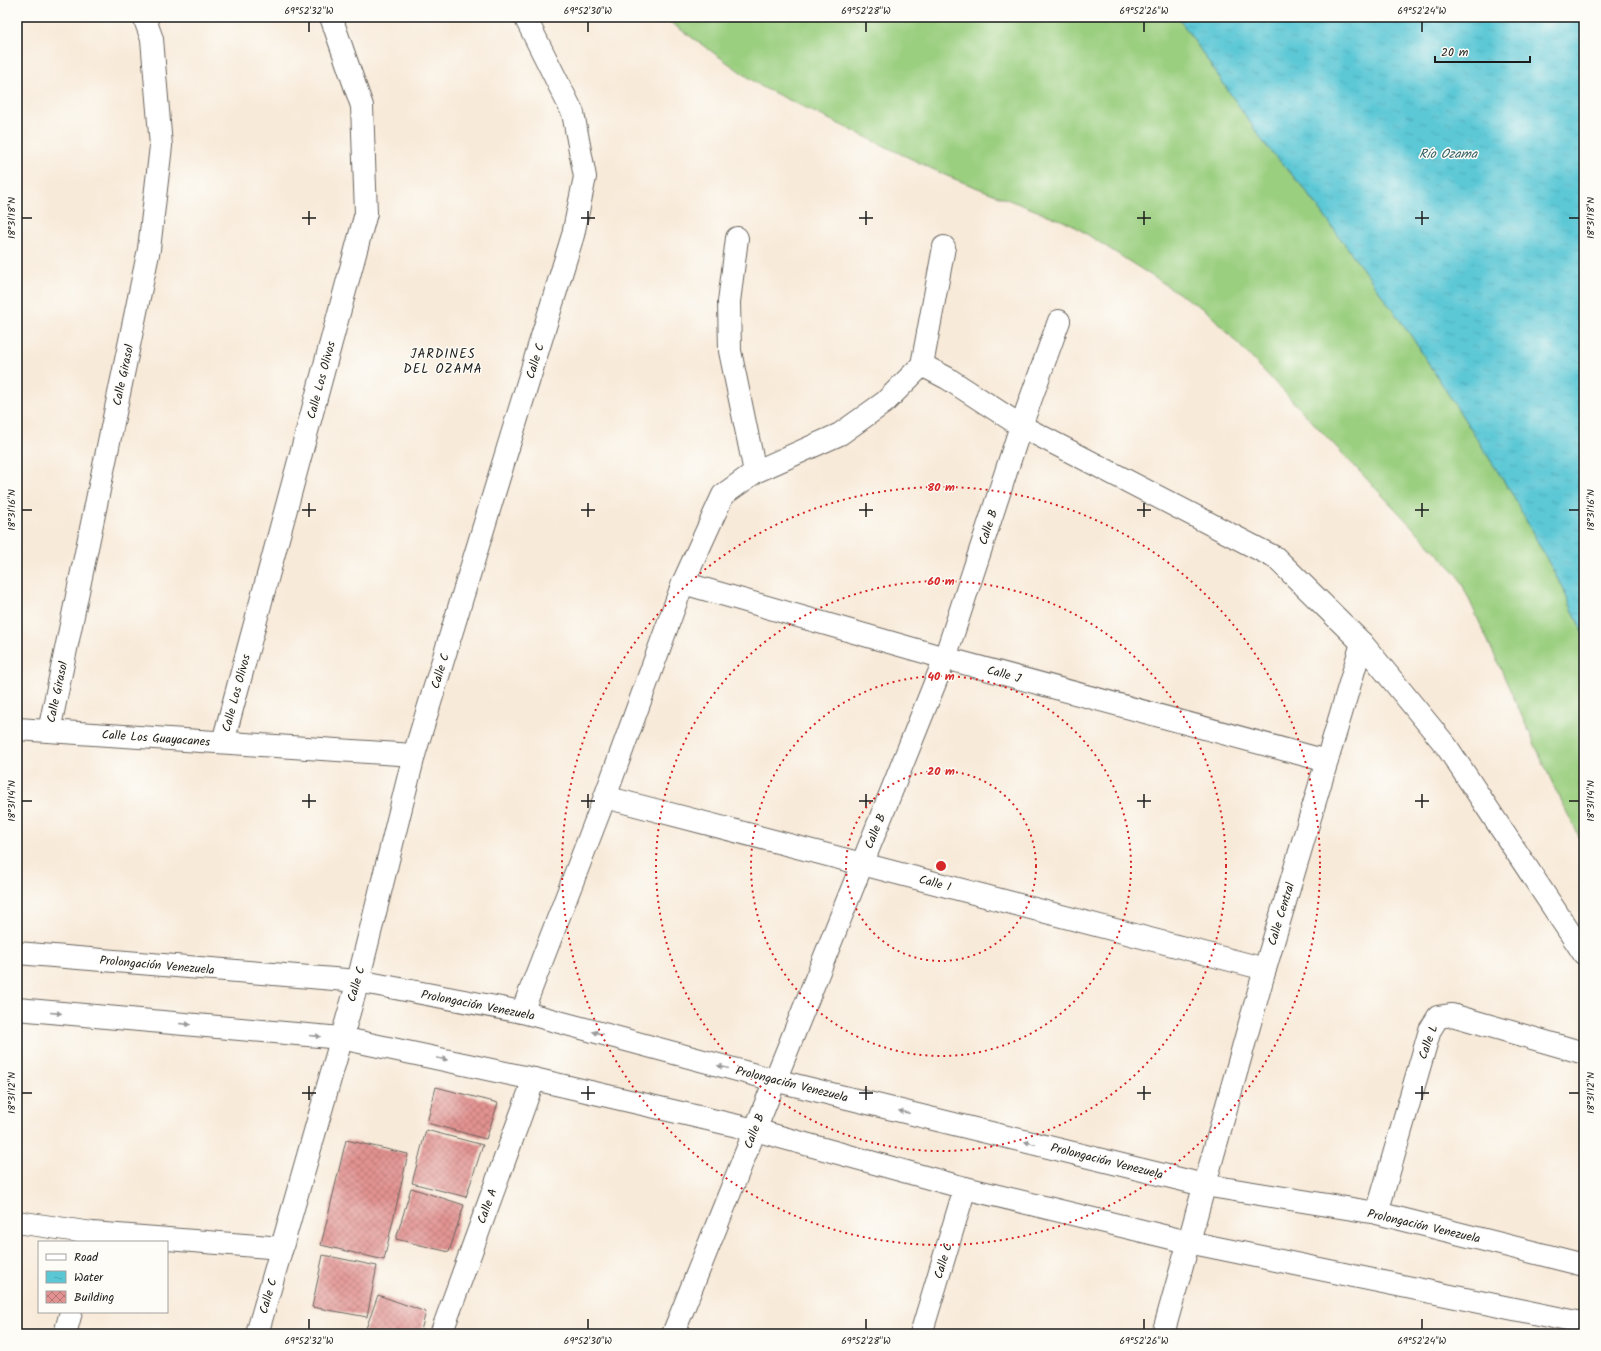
<svg xmlns="http://www.w3.org/2000/svg" width="1601" height="1351" viewBox="0 0 1601 1351" font-family="Kalam,sans-serif">
<style>
.grass{fill:#9bcf80;stroke:#5c764e}
.water{fill:url(#water-ripples);stroke:#3c7278}
.building{fill:url(#building-cross-hatch)}
.lines{fill:none;stroke-linecap:round;stroke-linejoin:round}
.minor-casing{stroke:#69645e;stroke-width:24}
.minor{stroke:#fff;stroke-width:22}
.oneway{fill:#999}
.ticks{fill:none;stroke:#1c1c1c;stroke-width:1.5}
.ring{fill:none;stroke:#d62828;stroke-width:2;stroke-dasharray:2 4}
.labels{text-anchor:middle;stroke-width:3;stroke-linejoin:round;paint-order:stroke}
.street-label{font-size:12px;fill:#1c1c1c;stroke:#fdfcf7}
.water-label{font-size:13px;font-style:italic;fill:#356066;stroke:#fdfcf7}
.neighbourhood-label{font-size:13px;letter-spacing:1px;fill:#1c1c1c;stroke:#fdfcf7}
.centre{fill:#d62828;stroke:#fdfcf7;stroke-width:2}
.ring-label{font-size:12px;text-anchor:middle;font-weight:bold;fill:#d62828;stroke:#fdfcf7;stroke-width:3;stroke-linejoin:round;paint-order:stroke}
.neatline{fill:none;stroke:#1c1c1c;stroke-width:1.5}
.ticks-label{font-size:10px;text-anchor:middle;fill:#1c1c1c}
</style>
<defs>
<pattern id="water-ripples" width="26" height="14" patternUnits="userSpaceOnUse"><rect width="26" height="14" fill="#5bc7d5"/><path d="M2 4q2-2 4 0t4 0M15 11q2-2 4 0t4 0" fill="none" stroke="#4faab6"/></pattern>
<pattern id="building-cross-hatch" width="8" height="8" patternUnits="userSpaceOnUse"><rect width="8" height="8" fill="#e29391"/><path d="M0 0l8 8M0 8l8-8" fill="none" stroke="#b67776"/></pattern>
</defs>
<rect width="100%" height="100%" fill="#fdfcf7"/>
<filter id="ink" filterUnits="userSpaceOnUse"><feTurbulence type="fractalNoise" baseFrequency=".025" numOctaves="2"/><feDisplacementMap in="SourceGraphic" scale="8" xChannelSelector="R" yChannelSelector="G"/><feConvolveMatrix kernelMatrix="1 2 1 2 8 2 1 2 1" color-interpolation-filters="sRGB"/></filter>
<filter id="wash" filterUnits="userSpaceOnUse"><feTurbulence type="fractalNoise" baseFrequency=".012" numOctaves="4" result="noise"/><feDisplacementMap in="SourceGraphic" scale="16" xChannelSelector="R" yChannelSelector="G"/><feGaussianBlur stdDeviation="0.9" result="paint"/><feColorMatrix in="noise" values="0 0 0 0 0 0 0 0 0 0 0 0 0 0 0 0 0 1.4 0 .05"/><feComposite in="paint" operator="in"/></filter>
<g filter="url(#wash)">
<rect width="100%" height="100%" fill="#f8ead9"/>
<path class="grass" d="M663,17H1178L1264,143L1307,192L1410,334L1512,494L1563,589L1584,635V846L1556,791L1458,575L1208,312L1071,224L947,176L762,87Z"/>
<path class="water" d="M1178,17H1584V635L1563,589L1512,494L1410,334L1307,192L1264,143Z"/>
<g id="blocks">
<g class="building">
<path d="M436,1087L498,1103L486,1139L427,1123Z"/>
<path d="M426,1130L483,1145L466,1197L412,1183Z"/>
<path d="M346,1140L408,1154L384,1260L321,1245Z"/>
<path d="M411,1188L464,1205L449,1252L396,1239Z"/>
<path d="M323,1255L377,1266L367,1317L312,1307Z"/>
<path d="M378,1295L426,1312L420,1334H364Z"/>
</g>
</g>
</g>
<g filter="url(#ink)">
<use href="#blocks" fill-opacity="0" stroke="#69645e" stroke-width="1"/>
<g class="lines">
<g class="minor-casing">
<g id="minor">
<path d="M737,238L729,302L730,351L755,472"/>
<path d="M922,365L947,378L1021,426L1276,558L1362,643L1447,747L1584,954"/>
<path d="M683,583L945,658L1327,761"/>
<path d="M17,729L414,755"/>
<path d="M49,731L149,249L161,146L152,39L144,17"/>
<path d="M223,742L366,213L362,106L331,17"/>
<path d="M605,797L1265,969"/>
<path d="M17,953L358,981L522,1012L774,1080L1204,1185L1377,1213L1584,1265"/>
<path d="M17,1009L341,1038L534,1079L755,1130L965,1188L1188,1242L1577,1322H1584"/>
<path d="M522,1012L605,797L683,583L723,495L755,472L840,434L885,402L922,365L944,247"/>
<path d="M1377,1213L1430,1030L1438,1017L1452,1015L1584,1053"/>
<path d="M17,1222L92,1233L282,1248"/>
<path d="M65,1334L71,1312"/>
<path d="M257,1334L358,981L414,755L573,235L585,177L573,113L525,17"/>
<path d="M441,1334L534,1079"/>
<path d="M673,1334L945,658L1021,426L1059,321"/>
<path d="M921,1334L965,1188"/>
<path d="M1163,1334L1265,969L1362,643"/>
</g>
</g>
<use href="#minor" class="minor"/>
</g>
<defs><path id="oneway-solid" d="M-6-.8H1V-3.2L6.5 0L1 3.2V.8H-6Z"/></defs>
<g class="oneway">
<use href="#oneway-solid" transform="translate(56 1013) rotate(5)"/>
<use href="#oneway-solid" transform="translate(185 1024) rotate(5)"/>
<use href="#oneway-solid" transform="translate(598 1033) rotate(-165)"/>
<use href="#oneway-solid" transform="translate(315 1036) rotate(5)"/>
<use href="#oneway-solid" transform="translate(442 1059) rotate(12)"/>
<use href="#oneway-solid" transform="translate(723 1067) rotate(-165)"/>
<use href="#oneway-solid" transform="translate(904 1112) rotate(-166)"/>
<use href="#oneway-solid" transform="translate(1030 1143) rotate(-166)"/>
</g>
</g>
<path class="ticks" d="M309,22V32M588,22V32M866,22V32M1144,22V32M1422,22V32M309,211V225M588,211V225M866,211V225M1144,211V225M1422,211V225M22,218H32M302,218H316M581,218H595M859,218H873M1137,218H1151M1415,218H1429M1569,218H1579M309,503V517M588,503V517M866,503V517M1144,503V517M1422,503V517M22,510H32M302,510H316M581,510H595M859,510H873M1137,510H1151M1415,510H1429M1569,510H1579M309,794V808M588,794V808M866,794V808M1144,794V808M1422,794V808M22,801H32M302,801H316M581,801H595M859,801H873M1137,801H1151M1415,801H1429M1569,801H1579M309,1086V1100M588,1086V1100M866,1086V1100M1144,1086V1100M1422,1086V1100M22,1093H32M302,1093H316M581,1093H595M859,1093H873M1137,1093H1151M1415,1093H1429M1569,1093H1579M309,1319V1329M588,1319V1329M866,1319V1329M1144,1319V1329M1422,1319V1329"/>
<g class="ring">
<circle cx="941" cy="866" r="95"/>
<circle cx="941" cy="866" r="190"/>
<circle cx="941" cy="866" r="285"/>
<circle cx="941" cy="866" r="379"/>
</g>
<g class="labels">
<g class="street-label">
<text transform="translate(535 361) rotate(-73)" y="4">Calle C</text>
<text transform="translate(123 375) rotate(-78)" y="4">Calle Girasol</text>
<text transform="translate(321 380) rotate(-75)" y="4">Calle Los Olivos</text>
<text transform="translate(988 527) rotate(-72)" y="4">Calle B</text>
<text transform="translate(440 671) rotate(-73)" y="4">Calle C</text>
<text transform="translate(1004 674) rotate(15)" y="4">Calle J</text>
<text transform="translate(57 692) rotate(-78)" y="4">Calle Girasol</text>
<text transform="translate(236 693) rotate(-75)" y="4">Calle Los Olivos</text>
<text transform="translate(156 738) rotate(4)" y="4">Calle Los Guayacanes</text>
<text transform="translate(875 831) rotate(-68)" y="4">Calle B</text>
<text transform="translate(935 883) rotate(15)" y="4">Calle I</text>
<text transform="translate(1281 914) rotate(-73)" y="4">Calle Central</text>
<text transform="translate(157 965) rotate(5)" y="4">Prolongación Venezuela</text>
<text transform="translate(356 984) rotate(-74)" y="4">Calle C</text>
<text transform="translate(478 1005) rotate(11)" y="4">Prolongación Venezuela</text>
<text transform="translate(1428 1042) rotate(-70)" y="4">Calle L</text>
<text transform="translate(792 1084) rotate(14)" y="4">Prolongación Venezuela</text>
<text transform="translate(754 1131) rotate(-69)" y="4">Calle B</text>
<text transform="translate(1107 1161) rotate(14)" y="4">Prolongación Venezuela</text>
<text transform="translate(487 1206) rotate(-70)" y="4">Calle A</text>
<text transform="translate(1424 1226) rotate(13)" y="4">Prolongación Venezuela</text>
<text transform="translate(943 1261) rotate(-73)" y="4">Calle C</text>
<text transform="translate(268 1296) rotate(-74)" y="4">Calle C</text>
</g>
<g class="water-label">
<text x="1448" y="158">Río Ozama</text>
</g>
<g class="neighbourhood-label">
<text x="443" y="358">JARDINES<tspan x="443" dy="15">DEL OZAMA</tspan></text>
</g>
</g>
<circle cx="941" cy="866" r="6" class="centre"/>
<g class="ring-label">
<text x="941" y="491">80 m</text>
<text x="941" y="585">60 m</text>
<text x="941" y="680">40 m</text>
<text x="941" y="775">20 m</text>
</g>
<rect width="1601" height="1351" fill="none" stroke="#fdfcf7" stroke-width="44"/>
<rect x="38" y="1241" width="130" height="72" fill="#fdfcf7" stroke="#a3a29f"/>
<rect x="46" y="1254" width="20" height="6" fill="#ffffff" stroke="#a3a29f"/>
<text x="74" y="1261" font-size="12" fill="#1c1c1c">Road</text>
<rect x="46" y="1271" width="20" height="12" fill="url(#water-ripples)" stroke="#a3a29f"/>
<text x="74" y="1281" font-size="12" fill="#1c1c1c">Water</text>
<rect x="46" y="1291" width="20" height="12" fill="url(#building-cross-hatch)" stroke="#a3a29f"/>
<text x="74" y="1301" font-size="12" fill="#1c1c1c">Building</text>
<path d="M1435 56v6h95v-6" fill="none" stroke="#1c1c1c" stroke-width="2"/>
<text x="1441" y="56" font-size="12" fill="#1c1c1c" stroke="#fdfcf7" stroke-width="3" paint-order="stroke">20 m</text>
<rect x="22" y="22" width="1557" height="1307" class="neatline"/>
<g class="ticks-label">
<text x="309" y="14">69°52'32"W</text>
<text x="588" y="14">69°52'30"W</text>
<text x="866" y="14">69°52'28"W</text>
<text x="1144" y="14">69°52'26"W</text>
<text x="1422" y="14">69°52'24"W</text>
<text transform="translate(11 218) rotate(-90)" y="4">18°31'18"N</text>
<text transform="translate(1590 218) rotate(-90)" y="4">18°31'18"N</text>
<text transform="translate(11 510) rotate(-90)" y="4">18°31'16"N</text>
<text transform="translate(1590 510) rotate(-90)" y="4">18°31'16"N</text>
<text transform="translate(11 801) rotate(-90)" y="4">18°31'14"N</text>
<text transform="translate(1590 801) rotate(-90)" y="4">18°31'14"N</text>
<text transform="translate(11 1093) rotate(-90)" y="4">18°31'12"N</text>
<text transform="translate(1590 1093) rotate(-90)" y="4">18°31'12"N</text>
<text x="309" y="1344">69°52'32"W</text>
<text x="588" y="1344">69°52'30"W</text>
<text x="866" y="1344">69°52'28"W</text>
<text x="1144" y="1344">69°52'26"W</text>
<text x="1422" y="1344">69°52'24"W</text>
</g>
</svg>
